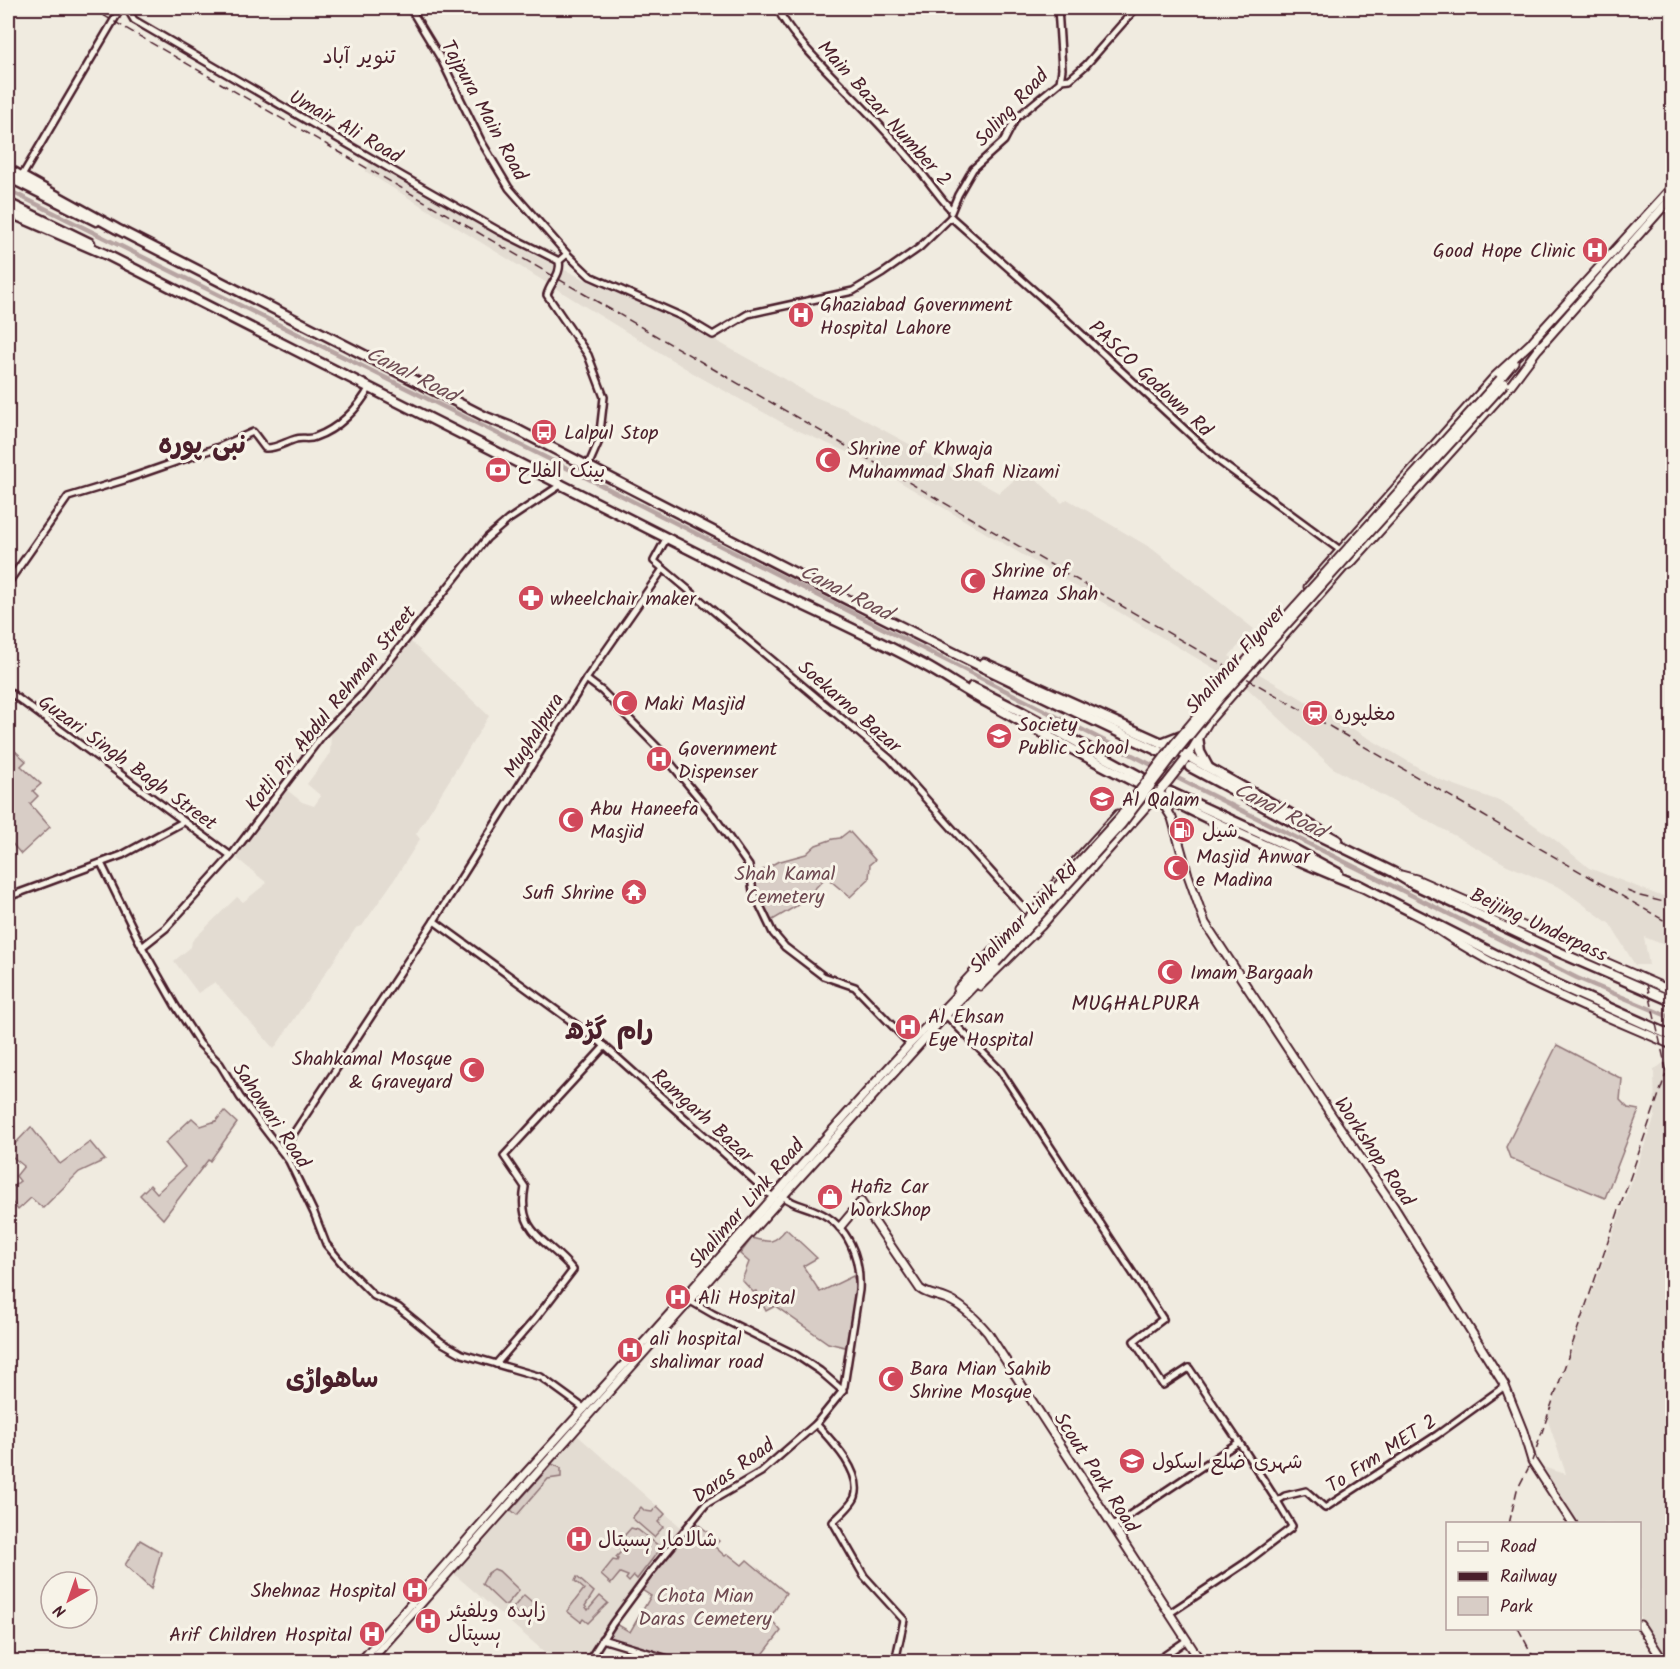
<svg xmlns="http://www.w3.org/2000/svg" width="1680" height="1669" viewBox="0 0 1680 1669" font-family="Kalam,'Playpen Sans Arabic',sans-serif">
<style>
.built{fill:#e3dcd2}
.green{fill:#d8cdc6;stroke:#917678;stroke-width:1.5}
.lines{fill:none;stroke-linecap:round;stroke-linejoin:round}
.canal{stroke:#b7a4a2;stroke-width:4.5}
.minor-casing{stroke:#4a1f2b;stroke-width:10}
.major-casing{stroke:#4a1f2b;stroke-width:11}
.highway-casing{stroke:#4a1f2b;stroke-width:13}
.minor{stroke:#f7f3e8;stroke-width:5}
.major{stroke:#f7f3e8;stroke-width:7}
.highway{stroke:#f7f3e8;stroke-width:8}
.rail{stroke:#4a1f2b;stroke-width:1.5;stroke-dasharray:9 4.5;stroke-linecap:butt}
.major-bridge-casing{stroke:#4a1f2b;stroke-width:11;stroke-linecap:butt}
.major-bridge{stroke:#f7f3e8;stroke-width:7}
.labels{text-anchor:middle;stroke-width:6;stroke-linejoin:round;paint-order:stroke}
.street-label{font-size:20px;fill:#4a1f2b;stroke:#f7f3e8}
.poi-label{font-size:20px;fill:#4a1f2b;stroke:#f7f3e8;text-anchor:start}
.park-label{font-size:20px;fill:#6e4a52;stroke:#f7f3e8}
.neighbourhood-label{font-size:21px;fill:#4a1f2b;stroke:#f7f3e8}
.water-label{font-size:21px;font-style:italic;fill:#704e55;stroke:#f7f3e8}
.district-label{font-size:26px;font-weight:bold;fill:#4a1f2b;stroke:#f7f3e8}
</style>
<rect width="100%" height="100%" fill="#f0ebe0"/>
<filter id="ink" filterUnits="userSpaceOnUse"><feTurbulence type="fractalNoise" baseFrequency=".0167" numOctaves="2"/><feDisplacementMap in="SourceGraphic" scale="12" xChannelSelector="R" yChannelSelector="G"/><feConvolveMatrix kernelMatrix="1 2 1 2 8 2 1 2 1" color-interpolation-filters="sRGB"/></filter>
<g filter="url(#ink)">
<g class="built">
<path d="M370,161L532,254L590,282L672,316L779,376L812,396L843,408L999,493L1026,470L1062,503L1067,499L1151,548L1254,629L1229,656L1438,779L1502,802L1554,839L1589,868L1658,895L1672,897V948L1644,937L1649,965H1635L1610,924L1561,888L1507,865L1333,768L1247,688L858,457L790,427L698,376L365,171Z"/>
<path d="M409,640L489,716L416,834L420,839L392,883L362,926L356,928L274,1049L215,982L198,993L174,961L191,947L192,941L237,897L243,902L267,883L234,856L287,790L302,802L314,806L321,796L307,784L330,753L331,732L365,695Z"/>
<path d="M1671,1057L1672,1661H1667L1640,1618V1524L1578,1523L1542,1467L1566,1474L1547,1418L1655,1116L1654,1070Z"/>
<path d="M577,1435L683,1529L582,1661H555L453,1573Z"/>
</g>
<g class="green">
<path d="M13,749L26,761L21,766L41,784L33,791L38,796L30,804L50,827L21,854L8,839V754Z"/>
<path d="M849,831L875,860L870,864L869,879L850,897L826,877L800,904L771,921L756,890L754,875L777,862L806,854L816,845L833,839L840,838Z"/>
<path d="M1557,1045L1622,1079L1620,1100L1628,1108L1639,1110L1605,1198L1510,1158L1506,1147Z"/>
<path d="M224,1111L237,1123L210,1161L208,1160L163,1219L140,1195L150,1185L157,1193L185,1167L165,1143L192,1118L201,1126L216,1121Z"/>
<path d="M31,1127L60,1164L90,1142L105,1160L79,1172L43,1208L31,1198L18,1210L8,1197V1190L20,1181L16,1176L24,1166L9,1154L10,1149Z"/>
<path d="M786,1229L817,1258L803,1266L820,1292L853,1276C862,1290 851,1331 849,1348L828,1343L775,1306L766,1311L756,1291L753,1292L742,1280L749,1262L740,1254L752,1238C770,1243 774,1244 786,1229Z"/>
<path d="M552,1464L561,1468V1477L548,1479L517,1515L511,1510Z"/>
<path d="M657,1506L665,1514L658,1522L663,1527L654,1537L632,1518L641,1507L645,1511L652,1512Z"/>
<path d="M694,1521L719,1541L714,1546L725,1556L728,1554L742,1565L747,1560L786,1593L770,1618L781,1631L761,1657L766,1661H684L604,1639L615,1623L630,1632L651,1596L642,1590Z"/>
<path d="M631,1528L638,1530L659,1546L660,1549L637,1579L634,1576L629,1582L626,1579L628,1576L620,1573L611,1584L601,1575L613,1560L617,1561L618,1559L616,1557L622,1551L616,1545Z"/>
<path d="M140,1540L161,1552L151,1589L125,1565Z"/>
<path d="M494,1569L499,1571L519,1590L507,1604L504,1605L482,1584L488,1573Z"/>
<path d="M577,1577L594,1592L585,1606L588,1610L600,1596L608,1603L588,1623L583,1619L581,1622L567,1611L584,1589L575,1581Z"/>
<path d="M524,1595L539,1608L527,1622L512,1609Z"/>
</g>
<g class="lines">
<path class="canal" d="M8,190L593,481L1203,791L1577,978L1672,1018"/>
<g class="minor-casing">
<g id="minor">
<path d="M127,8L134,20L404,177L499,231L559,261"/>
<path d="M410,8L441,59L481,141L509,188L567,254L590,276L683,317L713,335L748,314L853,291L883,273L919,248L951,217"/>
<path d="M777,8C791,35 814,57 835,79C863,107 891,136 917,167C923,174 946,206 951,209"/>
<path d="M1061,80L1070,79L1086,65L1136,8"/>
<path d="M22,176L121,8"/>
<path d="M951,212L958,195L973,169L1004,141L1016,118L1060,82L1062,69L1058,8"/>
<path d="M951,217L1048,303L1220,462L1340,550"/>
<path d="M567,254L559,261C562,274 550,283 547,295L588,355L604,397L599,441L588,466"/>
<path d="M667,537L654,561L890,759L1028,913"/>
<path d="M8,583L68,497L124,480L219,447L253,432L265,448C276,449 285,442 296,439C302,437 309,440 315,437C338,429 358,409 370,387"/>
<path d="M586,679L602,691L658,748L713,815L749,866L753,891L773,933L785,947L823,976L855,987L910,1044"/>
<path d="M8,691L231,856"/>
<path d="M101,863L142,947L175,1005L200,1044L220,1064L240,1097L289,1161L314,1213L326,1244L345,1267L374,1296L398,1307L441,1342L462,1354L541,1377L585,1409"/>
<path d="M8,897L122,855L183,822"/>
<path d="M434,921L600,1042L775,1199"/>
<path d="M142,947L166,928L231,856L308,754L324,733L362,695L487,538L508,520L562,484"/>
<path d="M946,1015L1000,1070L1163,1319L1134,1341L1163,1385L1189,1368L1239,1442"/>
<path d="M282,1151L434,921L586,679L663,569"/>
<path d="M780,1194C796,1207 802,1204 818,1212C848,1225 861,1258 859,1290L844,1386L841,1393L816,1424C831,1440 863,1472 855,1497C852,1505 840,1515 833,1522L864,1576L904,1620L895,1662"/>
<path d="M687,1299L713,1314L796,1355L820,1371L843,1391"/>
<path d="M496,1364L536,1318L573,1270C548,1239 516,1234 525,1187L504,1156L605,1046"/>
<path d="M1113,1526L1239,1442L1277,1501L1285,1496L1306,1491L1325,1508L1437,1435L1505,1386"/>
<path d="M1170,1613L1245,1563L1290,1529L1292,1526L1277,1501"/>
<path d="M602,1639L678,1662"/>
<path d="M588,1662L613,1623L650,1573L706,1504L761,1472L816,1424"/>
<path d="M1155,1662L1187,1640"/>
</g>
</g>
<g class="major-casing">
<g id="major">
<path d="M1533,340L1672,187"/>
<path d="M1539,348L1672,197"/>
<path d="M1500,379L1514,362"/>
<path d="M1308,587L1495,376L1535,339"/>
<path d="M1157,794L1172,818L1188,875L1205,923L1330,1113L1394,1207L1505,1386L1523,1431L1532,1461L1573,1524"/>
<path d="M1401,875L1416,879L1672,991"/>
<path d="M1043,897L1118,814"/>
<path d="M1428,923C1502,975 1590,1009 1672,1045"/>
<path d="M980,986L1041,926L1167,783L1188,756L1209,721L1345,566L1351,563L1510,386L1541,345"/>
<path d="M958,989L1024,918"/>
<path d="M840,1227L861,1202L920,1289C928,1295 937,1295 947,1299C963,1305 977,1320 988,1333L1201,1662"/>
<path d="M1640,1625L1664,1662"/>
<path d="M360,1662L524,1475L685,1297L845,1116L910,1044L992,958"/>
<path d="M369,1662L783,1196L946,1015L996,963"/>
</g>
</g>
<g class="highway-casing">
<g id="highway">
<path d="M8,169L117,229L486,417L514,428C728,539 942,651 1161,752"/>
<path d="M8,177L96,221"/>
<path d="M8,203L90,243"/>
<path d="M8,212L105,254L740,575C801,605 864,632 924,665C946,677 967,692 990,704C1110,771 1232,835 1360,886"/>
<path d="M984,663L1173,748L1337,840"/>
<path d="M972,687L1020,711L1141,777"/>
<path d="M1198,737L1200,752L1208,767"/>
<path d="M1161,743L1184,734"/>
<path d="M1190,767L1317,835L1393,872L1413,884L1547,947L1672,1001"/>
<path d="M1170,792L1292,848L1338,873"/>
<path d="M1357,884L1536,975L1672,1036"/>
</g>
</g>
<use href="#minor" class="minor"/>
<use href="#major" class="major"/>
<use href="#highway" class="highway"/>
<g class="rail">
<path d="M91,8L1672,925"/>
<path d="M1627,891L1640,896L1672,904"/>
<path d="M1647,984L1672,1095"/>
<path d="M1509,1524L1517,1490L1532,1461L1666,1074"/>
<path d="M1518,1628L1536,1662"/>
</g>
<g class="major-bridge-casing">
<g id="major-bridge">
<path d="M992,958L1119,818L1174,744L1218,692L1500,379"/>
<path d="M996,963L1122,824L1180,747L1220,698L1505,383"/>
</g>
</g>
<use href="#major-bridge" class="major-bridge"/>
</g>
</g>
<defs>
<g id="hospital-disc" transform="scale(1.35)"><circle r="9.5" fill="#d1495b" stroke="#f7f3e8"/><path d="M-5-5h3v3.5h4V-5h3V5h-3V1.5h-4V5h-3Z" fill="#fff"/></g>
<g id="bus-disc" transform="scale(1.35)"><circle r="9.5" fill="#d1495b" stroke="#f7f3e8"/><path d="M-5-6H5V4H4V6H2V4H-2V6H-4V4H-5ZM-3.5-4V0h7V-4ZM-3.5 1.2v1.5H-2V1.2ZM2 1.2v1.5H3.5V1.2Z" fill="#fff"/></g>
<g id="mosque-disc" transform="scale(1.35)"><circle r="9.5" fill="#d1495b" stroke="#f7f3e8"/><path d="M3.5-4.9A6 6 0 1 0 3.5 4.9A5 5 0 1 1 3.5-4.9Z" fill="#fff"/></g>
<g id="bank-disc" transform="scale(1.35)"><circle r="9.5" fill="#d1495b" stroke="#f7f3e8"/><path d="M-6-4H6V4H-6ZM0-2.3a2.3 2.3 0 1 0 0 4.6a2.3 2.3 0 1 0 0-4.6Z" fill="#fff"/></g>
<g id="pharmacy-disc" transform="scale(1.35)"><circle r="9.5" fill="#d1495b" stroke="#f7f3e8"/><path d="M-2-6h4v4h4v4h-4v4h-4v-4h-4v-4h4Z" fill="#fff"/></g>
<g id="station-disc" transform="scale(1.35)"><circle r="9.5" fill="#d1495b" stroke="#f7f3e8"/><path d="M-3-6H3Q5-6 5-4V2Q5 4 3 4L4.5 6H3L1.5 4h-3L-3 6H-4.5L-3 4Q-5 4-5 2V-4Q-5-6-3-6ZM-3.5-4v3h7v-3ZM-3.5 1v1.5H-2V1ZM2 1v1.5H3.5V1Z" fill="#fff"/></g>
<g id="school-disc" transform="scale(1.35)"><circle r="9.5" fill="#d1495b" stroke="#f7f3e8"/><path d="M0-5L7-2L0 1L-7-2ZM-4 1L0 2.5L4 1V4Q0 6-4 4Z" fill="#fff"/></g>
<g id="fuel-disc" transform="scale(1.35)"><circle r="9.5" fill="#d1495b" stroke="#f7f3e8"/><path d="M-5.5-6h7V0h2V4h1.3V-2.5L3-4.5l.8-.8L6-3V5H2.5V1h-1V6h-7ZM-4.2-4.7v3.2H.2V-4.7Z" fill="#fff"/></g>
<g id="temple-disc" transform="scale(1.35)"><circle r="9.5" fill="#d1495b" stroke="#f7f3e8"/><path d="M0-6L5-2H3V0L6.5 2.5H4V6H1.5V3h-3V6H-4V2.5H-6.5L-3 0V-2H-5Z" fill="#fff"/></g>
<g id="shop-disc" transform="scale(1.35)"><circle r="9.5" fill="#d1495b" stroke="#f7f3e8"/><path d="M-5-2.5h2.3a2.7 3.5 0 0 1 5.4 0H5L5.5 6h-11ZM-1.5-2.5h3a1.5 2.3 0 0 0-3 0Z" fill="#fff"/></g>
</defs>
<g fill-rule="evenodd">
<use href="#hospital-disc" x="1595" y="250"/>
<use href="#hospital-disc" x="801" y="315"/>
<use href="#bus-disc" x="544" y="432"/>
<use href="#mosque-disc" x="828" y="460"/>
<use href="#bank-disc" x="498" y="470"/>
<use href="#mosque-disc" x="973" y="581"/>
<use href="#pharmacy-disc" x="531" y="598"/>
<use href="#mosque-disc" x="625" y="703"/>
<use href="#station-disc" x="1315" y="713"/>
<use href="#school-disc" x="999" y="736"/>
<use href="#hospital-disc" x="659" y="759"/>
<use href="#school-disc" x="1102" y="799"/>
<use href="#mosque-disc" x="571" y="820"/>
<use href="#fuel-disc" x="1182" y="830"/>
<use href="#mosque-disc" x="1176" y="868"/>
<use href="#temple-disc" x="634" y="892"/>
<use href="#mosque-disc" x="1170" y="972"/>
<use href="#hospital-disc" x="908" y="1027"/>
<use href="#mosque-disc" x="472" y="1070"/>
<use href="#shop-disc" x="830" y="1197"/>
<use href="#hospital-disc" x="678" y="1297"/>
<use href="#hospital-disc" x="630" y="1350"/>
<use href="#mosque-disc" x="891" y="1379"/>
<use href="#school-disc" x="1132" y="1461"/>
<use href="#hospital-disc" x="579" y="1539"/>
<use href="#hospital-disc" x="415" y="1590"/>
<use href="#hospital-disc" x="428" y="1621"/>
<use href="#hospital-disc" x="372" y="1634"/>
</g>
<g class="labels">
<g class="street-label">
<text transform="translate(1011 107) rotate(-47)" y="7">Soling Road</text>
<text transform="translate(485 110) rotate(61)" y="7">Tajpura Main Road</text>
<text transform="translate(885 113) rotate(48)" y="7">Main Bazar Number 2</text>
<text transform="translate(346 126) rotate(30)" y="7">Umair Ali Road</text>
<text transform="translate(1151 378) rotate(43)" y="7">PASCO Godown Rd</text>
<text transform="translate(1235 659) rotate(-48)" y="7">Shalimar Flyover</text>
<text transform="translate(850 706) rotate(41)" y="7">Soekarno Bazar</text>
<text transform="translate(330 708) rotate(-51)" y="7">Kotli Pir Abdul Rehman Street</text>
<text transform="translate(533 735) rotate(-58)" y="7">Mughalpura</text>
<text transform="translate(128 762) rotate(36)" y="7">Guzari Singh Bagh Street</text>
<text transform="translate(1023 917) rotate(-46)" y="7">Shalimar Link Rd</text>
<text transform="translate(1539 924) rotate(25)" y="7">Beijing Underpass</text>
<text transform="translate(272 1115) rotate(56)" y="7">Sahowari Road</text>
<text transform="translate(703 1115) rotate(42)" y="7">Ramgarh Bazar</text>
<text transform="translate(1375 1151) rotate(56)" y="7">Workshop Road</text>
<text transform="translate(746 1203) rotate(-49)" y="7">Shalimar Link Road</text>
<text transform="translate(1381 1453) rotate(-33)" y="7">To Frm MET 2</text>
<text transform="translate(733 1470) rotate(-36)" y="7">Daras Road</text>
<text transform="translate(1097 1472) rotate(57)" y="7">Scout Park Road</text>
</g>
<g class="poi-label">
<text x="1576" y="257" text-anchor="end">Good Hope Clinic</text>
<text x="820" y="311">Ghaziabad Government<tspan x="820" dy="23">Hospital Lahore</tspan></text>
<text x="564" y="439">Lalpul Stop</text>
<text x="848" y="455">Shrine of Khwaja<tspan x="848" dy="23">Muhammad Shafi Nizami</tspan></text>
<text x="518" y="477">بینک الفلاح</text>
<text x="992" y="577">Shrine of<tspan x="992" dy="23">Hamza Shah</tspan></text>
<text x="550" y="605">wheelchair maker</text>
<text x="644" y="710">Maki Masjid</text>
<text x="1334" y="720">مغلپورہ</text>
<text x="1018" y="731">Society<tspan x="1018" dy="23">Public School</tspan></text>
<text x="678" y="755">Government<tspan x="678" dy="23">Dispenser</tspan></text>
<text x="1122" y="806">Al Qalam</text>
<text x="590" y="815">Abu Haneefa<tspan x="590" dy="23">Masjid</tspan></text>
<text x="1202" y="837">شیل</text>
<text x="1196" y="863">Masjid Anwar<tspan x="1196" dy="23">e Madina</tspan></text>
<text x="614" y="899" text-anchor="end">Sufi Shrine</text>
<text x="1190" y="979">Imam Bargaah</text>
<text x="928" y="1023">Al Ehsan<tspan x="928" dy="23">Eye Hospital</tspan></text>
<text x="452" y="1065" text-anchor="end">Shahkamal Mosque<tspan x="452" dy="23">&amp; Graveyard</tspan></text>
<text x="850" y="1193">Hafiz Car<tspan x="850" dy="23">WorkShop</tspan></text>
<text x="698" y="1304">Ali Hospital</text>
<text x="650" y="1345">ali hospital<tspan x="650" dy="23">shalimar road</tspan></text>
<text x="910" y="1375">Bara Mian Sahib<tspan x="910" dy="23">Shrine Mosque</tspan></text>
<text x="1152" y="1468">شہری ضلع اسکول</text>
<text x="598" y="1546">شالامار ہسپتال</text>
<text x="396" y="1597" text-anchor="end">Shehnaz Hospital</text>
<text x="448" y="1617">زاہدہ ویلفیئر<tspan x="448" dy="23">ہسپتال</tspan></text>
<text x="352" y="1641" text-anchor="end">Arif Children Hospital</text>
</g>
<g class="park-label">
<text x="785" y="880">Shah Kamal<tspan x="785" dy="23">Cemetery</tspan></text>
<text x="705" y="1602">Chota Mian<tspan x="705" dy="23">Daras Cemetery</tspan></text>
</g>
<g class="neighbourhood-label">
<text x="359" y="63">تنویر آباد</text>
<text x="1136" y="1010">MUGHALPURA</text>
</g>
<g class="water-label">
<text transform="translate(412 374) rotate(27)" y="7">Canal Road</text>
<text transform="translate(846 592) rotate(27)" y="7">Canal Road</text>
<text transform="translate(1280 810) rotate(27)" y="7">Canal Road</text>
</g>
<g class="district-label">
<text x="202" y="453">نبی پورہ</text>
<text x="609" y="1039">رام گڑھ</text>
<text x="332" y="1387">ساھواڑی</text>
</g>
</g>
<rect width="1680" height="1669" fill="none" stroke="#f7f3e8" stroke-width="30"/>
<rect x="15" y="15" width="1650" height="1639" fill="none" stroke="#4a1f2b" stroke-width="2" filter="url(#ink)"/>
<rect x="1446" y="1522" width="195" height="108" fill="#f7f3e8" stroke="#b29e9c" stroke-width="1.5"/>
<rect x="1458" y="1542" width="30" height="9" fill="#f7f3e8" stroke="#b29e9c" stroke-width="1.5"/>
<text x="1500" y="1552" font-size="18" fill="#4a1f2b">Road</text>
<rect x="1458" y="1572" width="30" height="9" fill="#4a1f2b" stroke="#b29e9c" stroke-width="1.5"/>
<text x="1500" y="1582" font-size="18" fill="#4a1f2b">Railway</text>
<rect x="1458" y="1597" width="30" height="18" fill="#d8cdc6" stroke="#b29e9c" stroke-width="1.5"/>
<text x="1500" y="1612" font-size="18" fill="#4a1f2b">Park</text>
<g transform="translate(69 1600) rotate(220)"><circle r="28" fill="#f7f3e8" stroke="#b29e9c" stroke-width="1.5"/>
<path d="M0-4.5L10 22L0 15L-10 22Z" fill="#d1495b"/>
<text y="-9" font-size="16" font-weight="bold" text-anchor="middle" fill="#4a1f2b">N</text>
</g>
</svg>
